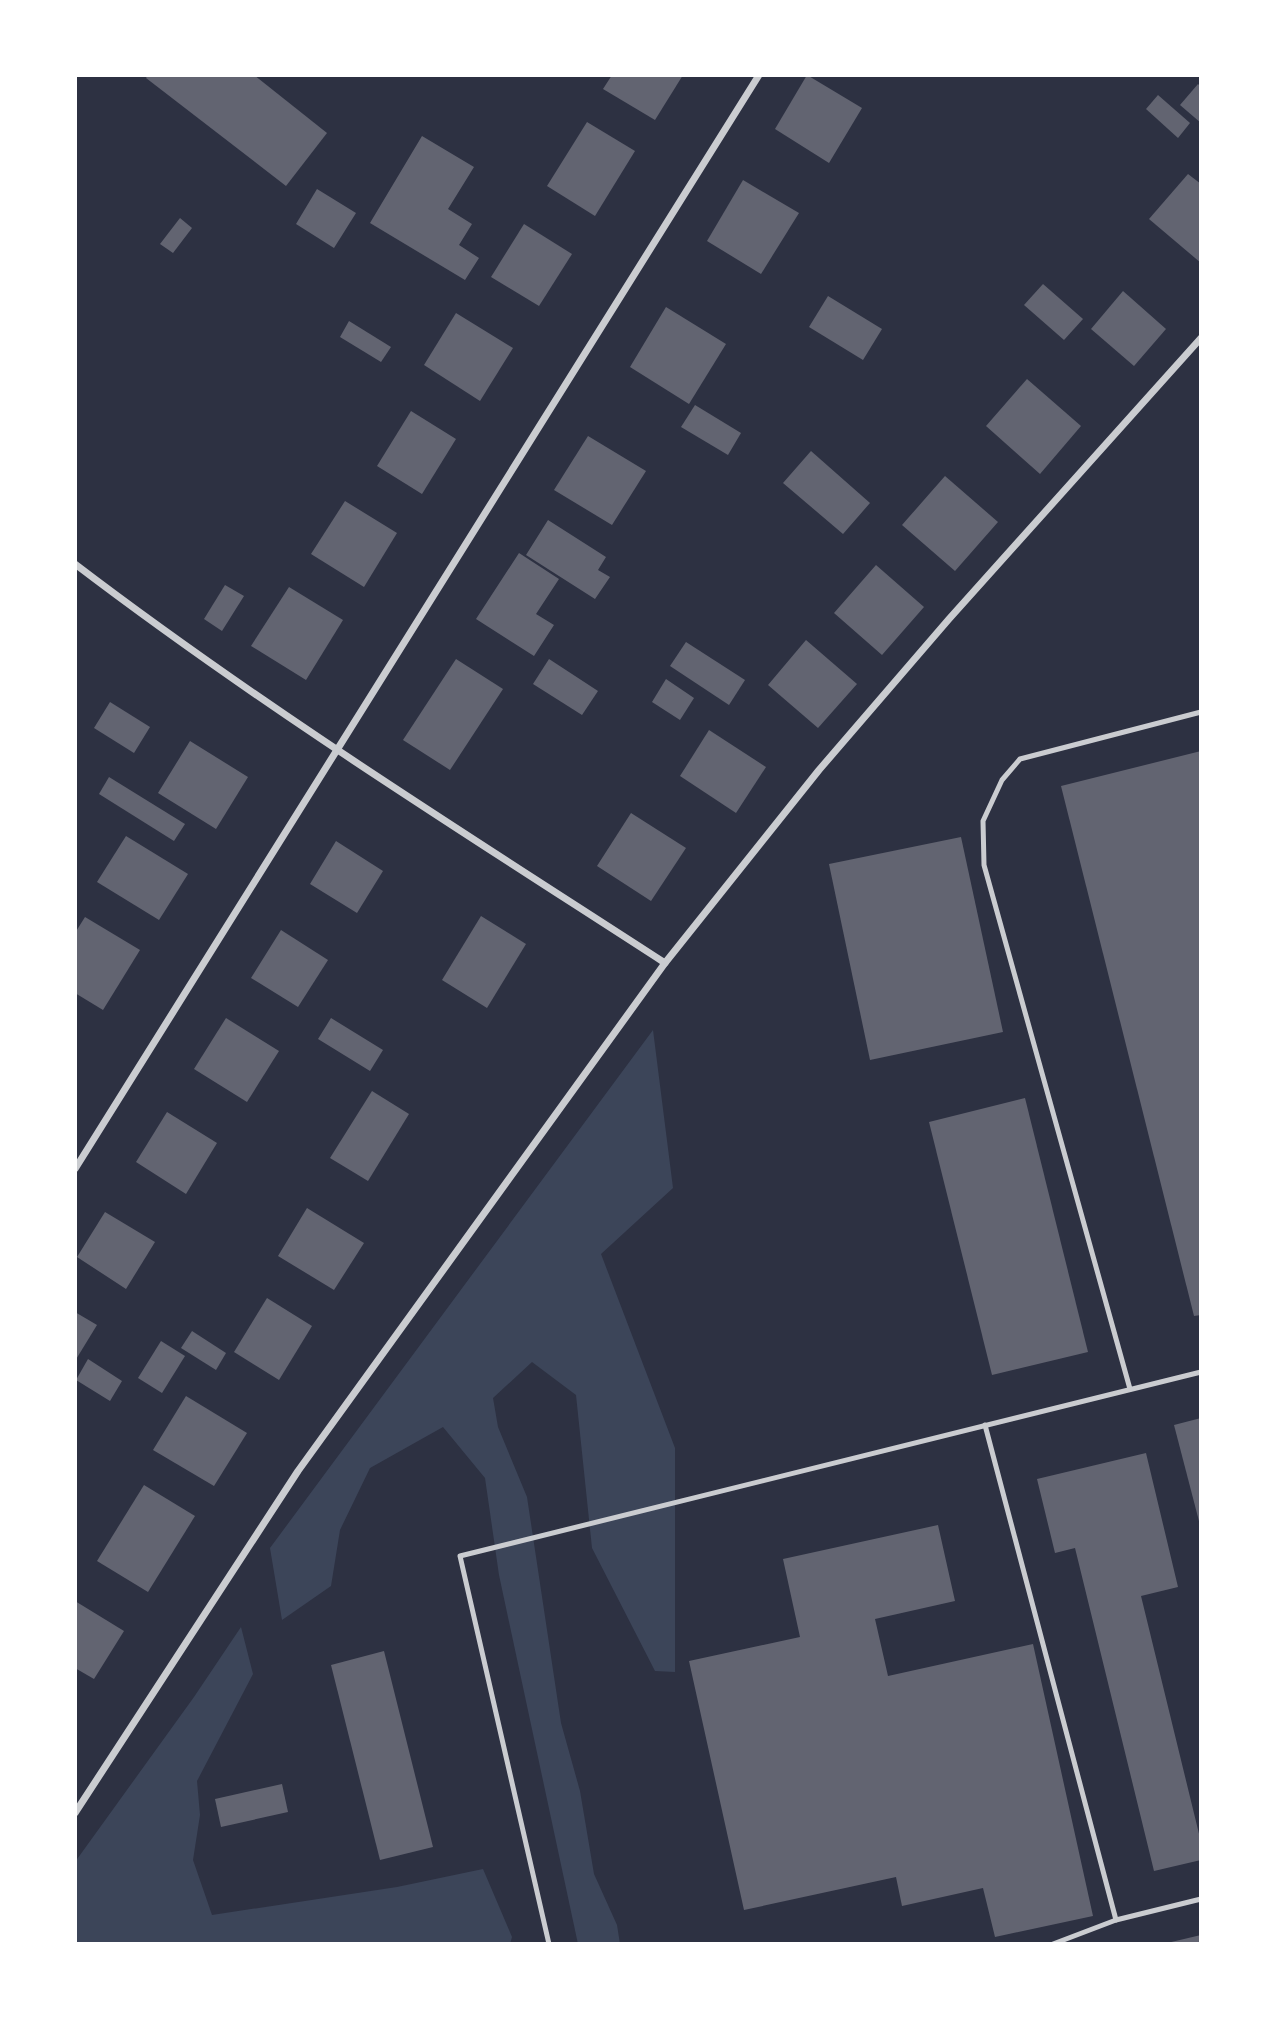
<svg xmlns="http://www.w3.org/2000/svg" width="1276" height="2019" viewBox="0 0 1276 2019" font-family="Commissioner,sans-serif">
<style>
.green{fill:#3c4559}
.building{fill:#626471}
.lines{fill:none;stroke-linecap:round;stroke-linejoin:round}
.service{stroke:#caccd0;stroke-width:5}
.minor{stroke:#caccd0;stroke-width:7}
</style>
<rect width="100%" height="100%" fill="#2d3142"/>
<g class="green">
<path d="M653,1030L673,1188L601,1254L675,1448V1672L655,1671L592,1548L576,1395L532,1362L493,1398L498,1427L527,1497L561,1723L580,1791L594,1874L617,1925L620,1944H578L499,1575L485,1478L443,1427L370,1468L340,1530L331,1586L282,1620L270,1548Z"/>
<path d="M241,1627L253,1674L197,1781L200,1815L193,1860L212,1915L397,1887L483,1869L512,1937L510,1944H75V1862L194,1697Z"/>
</g>
<g class="building">
<path d="M148,75H254L327,133L286,186L146,78Z"/>
<path d="M612,75H683L655,120L603,89Z"/>
<path d="M807,75L862,108L829,163L775,129Z"/>
<path d="M1198,84L1201,87V123L1180,105Z"/>
<path d="M1158,95L1190,123L1178,138L1146,109Z"/>
<path d="M587,122L635,151L595,216L547,186Z"/>
<path d="M422,136L474,167L448,209L472,224L459,245L479,258L465,280L370,223Z"/>
<path d="M1188,174L1201,184V263L1149,219Z"/>
<path d="M743,180L799,213L761,274L707,241Z"/>
<path d="M317,189L356,213L334,248L296,224Z"/>
<path d="M180,218L192,228L173,253L160,244Z"/>
<path d="M524,224L572,254L539,306L491,277Z"/>
<path d="M1043,284L1083,319L1064,340L1024,305Z"/>
<path d="M1123,291L1166,329L1134,366L1091,329Z"/>
<path d="M828,296L882,329L863,360L809,327Z"/>
<path d="M666,307L726,344L689,404L630,367Z"/>
<path d="M456,313L513,348L480,401L424,365Z"/>
<path d="M349,321L391,347L381,362L340,337Z"/>
<path d="M1027,379L1081,426L1040,474L986,426Z"/>
<path d="M695,405L741,433L728,455L681,427Z"/>
<path d="M411,411L456,439L422,494L377,466Z"/>
<path d="M588,436L646,471L612,525L554,490Z"/>
<path d="M811,451L870,503L843,534L783,483Z"/>
<path d="M945,476L998,522L955,571L902,525Z"/>
<path d="M345,501L397,533L364,587L311,554Z"/>
<path d="M548,520L606,557L598,570L610,577L595,599L526,555Z"/>
<path d="M519,553L559,579L536,614L554,625L534,656L476,619Z"/>
<path d="M876,565L924,607L882,655L834,613Z"/>
<path d="M225,585L244,596L222,631L204,619Z"/>
<path d="M289,587L343,620L306,680L251,646Z"/>
<path d="M806,640L857,684L818,728L768,685Z"/>
<path d="M686,642L745,680L729,705L670,666Z"/>
<path d="M456,659L503,689L450,770L403,740Z"/>
<path d="M549,659L598,691L582,715L533,684Z"/>
<path d="M666,679L694,698L680,720L652,702Z"/>
<path d="M110,702L150,727L134,753L94,728Z"/>
<path d="M709,730L766,767L736,813L680,776Z"/>
<path d="M190,741L248,777L216,829L158,793Z"/>
<path d="M1201,751V1315L1194,1316L1061,786Z"/>
<path d="M109,777L185,824L174,841L99,794Z"/>
<path d="M631,813L686,848L651,901L597,866Z"/>
<path d="M126,836L188,874L159,920L97,882Z"/>
<path d="M961,837L1003,1032L870,1060L829,864Z"/>
<path d="M336,841L383,871L357,913L310,884Z"/>
<path d="M481,916L526,944L487,1008L442,980Z"/>
<path d="M85,917L140,950L103,1010L75,993V933Z"/>
<path d="M281,930L328,960L298,1007L251,978Z"/>
<path d="M226,1018L279,1051L247,1102L194,1069Z"/>
<path d="M331,1018L383,1050L370,1071L318,1039Z"/>
<path d="M372,1091L409,1114L368,1181L330,1158Z"/>
<path d="M1025,1098L1088,1352L992,1375L929,1122Z"/>
<path d="M167,1112L217,1143L186,1194L136,1162Z"/>
<path d="M307,1208L364,1243L334,1290L278,1256Z"/>
<path d="M105,1212L155,1242L126,1289L77,1257Z"/>
<path d="M267,1298L312,1326L279,1380L234,1352Z"/>
<path d="M75,1312L97,1325L75,1361Z"/>
<path d="M192,1331L226,1353L216,1370L181,1348Z"/>
<path d="M161,1341L185,1356L162,1393L138,1378Z"/>
<path d="M88,1359L122,1381L110,1401L76,1380Z"/>
<path d="M186,1396L247,1433L214,1486L153,1450Z"/>
<path d="M1201,1418V1525H1200L1174,1425Z"/>
<path d="M1146,1453L1178,1587L1141,1596L1201,1842V1860L1154,1871L1075,1548L1055,1553L1037,1479Z"/>
<path d="M144,1485L195,1516L148,1592L97,1561Z"/>
<path d="M938,1525L955,1601L875,1619L888,1676L1033,1644L1093,1916L995,1937L983,1888L902,1906L896,1877L744,1910L689,1661L800,1637L783,1559Z"/>
<path d="M75,1601L124,1631L94,1679L75,1668Z"/>
<path d="M384,1651L433,1847L380,1860L331,1665Z"/>
<path d="M282,1784L288,1812L221,1827L215,1799Z"/>
<path d="M1201,1935V1944H1167V1943Z"/>
</g>
<g class="lines">
<g class="service">
<path d="M1130,1389L984,865L983,821L1002,780L1020,759L1201,712"/>
<path d="M985,1425L1116,1920"/>
<path d="M549,1944L460,1556L1201,1372"/>
<path d="M1053,1944L1116,1920L1201,1899"/>
</g>
<g class="minor">
<path d="M75,564C264,708 466,834 665,963"/>
<path d="M75,1169L759,75"/>
<path d="M75,1813L298,1471L665,963L819,770L949,619L1201,338"/>
</g>
</g>
<rect width="1276" height="2019" fill="none" stroke="#ffffff" stroke-width="154"/>
</svg>
